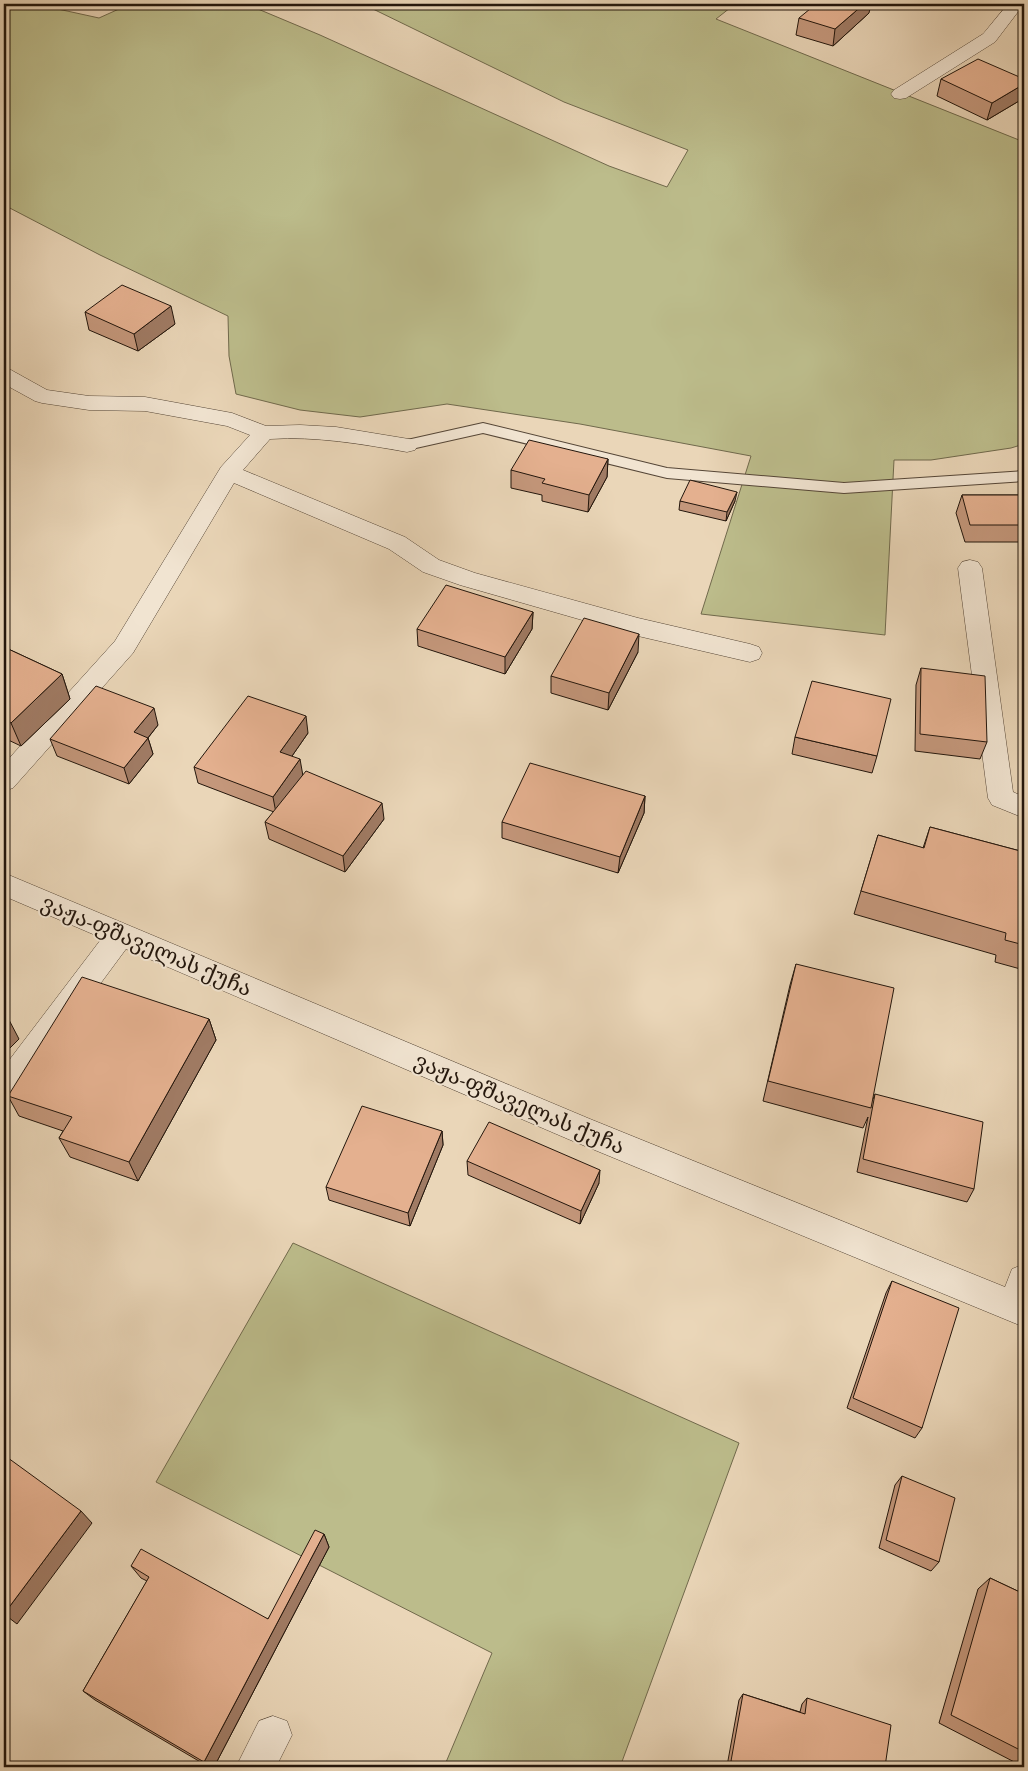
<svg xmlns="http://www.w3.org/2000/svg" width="1028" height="1771" viewBox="0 0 1028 1771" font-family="'EB Garamond','Noto Serif Georgian',serif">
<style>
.green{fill:#bcbc8b;stroke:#70694c}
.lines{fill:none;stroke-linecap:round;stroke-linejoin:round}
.service-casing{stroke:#554637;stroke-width:2}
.minor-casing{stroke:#554637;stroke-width:1}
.service{fill:#f1e4d1;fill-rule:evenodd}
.minor{fill:#f1e4d1;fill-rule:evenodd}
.wall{fill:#c4977b;stroke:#23160c}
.shaded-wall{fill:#a07b64;stroke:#23160c}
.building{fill:#e4b08f;stroke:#23160c}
.labels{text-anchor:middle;stroke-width:4;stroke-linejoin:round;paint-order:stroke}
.street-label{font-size:22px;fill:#23160c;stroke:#f1e4d1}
</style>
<rect width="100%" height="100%" fill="#ead6b8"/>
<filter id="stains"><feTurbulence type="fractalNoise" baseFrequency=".004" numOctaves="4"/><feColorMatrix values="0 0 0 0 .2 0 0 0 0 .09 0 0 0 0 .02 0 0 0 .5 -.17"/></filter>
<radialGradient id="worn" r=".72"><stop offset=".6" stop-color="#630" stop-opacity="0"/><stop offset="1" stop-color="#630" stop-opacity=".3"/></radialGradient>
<g class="green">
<path d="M4,4H35L99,18L130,4H246L320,35L609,166L667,187L688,150L564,102L373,9L377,4H735L716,19L1024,142V444L1011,448L931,460H894L885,635L701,614L751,456L580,424L447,404L360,417L300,410L236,394L229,356L228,316L100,255L4,205Z"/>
<path d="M293,1243L739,1443L620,1767H444L492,1653L156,1482Z"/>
</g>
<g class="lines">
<g class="service-casing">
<path id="service" d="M483,423L667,468L844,483L1024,471V481L844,493L667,478L483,433L407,450L402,448L400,445L402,442L407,440Z"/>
</g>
<g class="minor-casing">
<g id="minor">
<path d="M1008,4H1024L995,42L906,98L900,99L894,98L891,94L894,90L983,34Z"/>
<path d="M4,369L11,370L47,390L89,396L145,397L232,413L266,426L300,425L336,427L415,440L418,445L415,450L407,452C362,444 316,436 270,439L243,470L405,537L439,560L475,573L638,618L750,644L759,647L762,653L759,659L750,662L638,636L460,585L423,572L389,549L234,483L133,653L13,788L4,791V764L115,641L221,467L250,435L227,426L145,411L89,410L42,403L35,401L4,384Z"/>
<path d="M970,560L978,562L982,568L1013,792L1024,797V818L992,805L988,798L958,568L962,562Z"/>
<path d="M4,873L590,1119L1005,1287L1012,1269L1024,1264V1327L568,1139L126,949L15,1099L4,1103V1067L102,938L4,896Z"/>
<path d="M273,1716L287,1721L292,1735L276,1767H236L259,1721Z"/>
</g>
</g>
<use href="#service" class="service"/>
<use href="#minor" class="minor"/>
</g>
<g class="wall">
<path d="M869,13L833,46L796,35L799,18Z"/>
<path d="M941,79L1024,98L987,120L937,96Z"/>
<path d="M85,312L175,324L138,351L89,330Z"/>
<path d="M608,459L607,477L588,512L542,501V495L511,488V470Z"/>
<path d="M962,495H1024V542H965L956,513Z"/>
<path d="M680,501H735L726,521L679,510Z"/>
<path d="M533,612L532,629L505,674L418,646L417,629Z"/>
<path d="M4,647L62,674L70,699L21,746L4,738Z"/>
<path d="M638,652L608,710L551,693V676Z"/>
<path d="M921,668L987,742L980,759L915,751L916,685Z"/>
<path d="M158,725L148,738L153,754L129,784L57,756L50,739Z"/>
<path d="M308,733L292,756L303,775L384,819L345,872L269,839L265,822L274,812L198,783L194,767Z"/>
<path d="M795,737L877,756L872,773L792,754Z"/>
<path d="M645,796L644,813L618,873L502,838V822Z"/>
<path d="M930,827L1024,852V970L995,962L996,955L854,914L878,835L923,848Z"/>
<path d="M796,964L873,1099L875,1094L974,1189L967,1202L857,1172L868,1117L863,1128L763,1101L790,985Z"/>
<path d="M209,1019L216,1040L138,1181L70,1157L59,1138L63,1131L19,1116L8,1096Z"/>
<path d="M442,1131L443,1145L410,1226L329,1200L326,1187Z"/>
<path d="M467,1161L599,1183L580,1224L468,1175Z"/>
<path d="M892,1281L922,1428L915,1438L847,1408L886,1293Z"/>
<path d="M902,1476L939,1562L931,1571L879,1548L895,1485Z"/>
<path d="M324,1534L329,1547L214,1767H209L95,1700L83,1691L147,1581L141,1578L131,1566L268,1619Z"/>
<path d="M990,1578L1024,1594V1767L939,1723L978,1589Z"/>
<path d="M743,1694L800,1712L802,1704L807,1698L885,1767H732L727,1766L739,1700Z"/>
</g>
<g class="shaded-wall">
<path d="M864,4H871L869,13L833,46L835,29Z"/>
<path d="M1024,84V98L987,120L992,103Z"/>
<path d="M171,306L175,324L138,351L134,334Z"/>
<path d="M608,459L607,477L588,512L589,495Z"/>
<path d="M737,492L735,501L726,521L727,512Z"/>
<path d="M533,612L532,629L505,674V657Z"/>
<path d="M639,634L638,652L608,710L609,693Z"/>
<path d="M62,674L70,699L21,746L11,723Z"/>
<path d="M154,708L158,725L139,749L134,732Z"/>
<path d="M306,716L308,733L283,769L280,752Z"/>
<path d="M148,738L153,754L129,784L124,768Z"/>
<path d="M300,759L303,776L276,813L273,797Z"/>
<path d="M645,796L644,813L618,873L620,857Z"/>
<path d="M382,803L384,819L345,872L343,856Z"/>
<path d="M8,1018L19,1039L4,1054V1022Z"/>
<path d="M209,1019L216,1040L138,1181L129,1162Z"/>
<path d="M442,1131L443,1145L410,1226L408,1213Z"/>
<path d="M600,1170L599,1183L580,1224L581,1211Z"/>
<path d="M81,1511L92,1523L17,1624L4,1614Z"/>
<path d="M324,1534L329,1547L214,1767H210L204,1762Z"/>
</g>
<g class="building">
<path d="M816,4H864L835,29L799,18Z"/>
<path d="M978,59L1024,79V84L992,103L941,79Z"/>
<path d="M122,285L171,306L134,334L85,312Z"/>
<path d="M529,440L608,459L589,495L542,483L545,479L511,470Z"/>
<path d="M690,480L737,492L727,512L680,501Z"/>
<path d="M962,495H1024V525H970Z"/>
<path d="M446,585L533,612L505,657L417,629Z"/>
<path d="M584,618L639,634L609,693L551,676Z"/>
<path d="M4,647L62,674L11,723L4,719Z"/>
<path d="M921,668L985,676L987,742L920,734Z"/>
<path d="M812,681L891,699L877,756L795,737Z"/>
<path d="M96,686L154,708L134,732L148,738L124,768L50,739Z"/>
<path d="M248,696L306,716L280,752L300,759L273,797L194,767Z"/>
<path d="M530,763L645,796L620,857L502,822Z"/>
<path d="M306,771L382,803L343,856L265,822Z"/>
<path d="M930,827L1024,852V945L1005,940L1006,933L861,891L878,835L924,848Z"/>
<path d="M796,964L894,988L871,1108L768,1081Z"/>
<path d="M82,977L209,1019L129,1162L59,1138L72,1117L8,1096Z"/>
<path d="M4,1015L8,1018L4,1022Z"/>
<path d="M875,1094L983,1122L974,1189L863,1159Z"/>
<path d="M362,1106L442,1131L408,1213L326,1187Z"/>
<path d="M489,1122L600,1170L581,1211L467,1161Z"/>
<path d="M892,1281L959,1308L922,1428L853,1398Z"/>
<path d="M4,1455L81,1511L4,1614Z"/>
<path d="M902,1476L955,1498L939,1562L886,1540Z"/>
<path d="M315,1530L324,1534L204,1762L83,1691L149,1577L131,1566L141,1549L268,1619Z"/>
<path d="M990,1578L1024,1594V1752L951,1715Z"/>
<path d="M743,1694L805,1714L807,1698L891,1725L885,1767H752L731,1761Z"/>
</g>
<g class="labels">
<g class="street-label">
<text transform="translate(147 945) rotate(23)" y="8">ვაჟა-ფშაველას ქუჩა</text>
<text transform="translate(520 1103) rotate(23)" y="8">ვაჟა-ფშაველას ქუჩა</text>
</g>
</g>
<rect width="1028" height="1771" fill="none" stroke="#ead6b8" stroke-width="20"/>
<rect x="5" y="5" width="1018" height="1761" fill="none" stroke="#23160c" stroke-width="2.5"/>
<rect x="10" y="10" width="1008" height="1751" fill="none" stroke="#23160c"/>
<rect width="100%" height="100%" filter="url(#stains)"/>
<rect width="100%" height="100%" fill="url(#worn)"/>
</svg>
